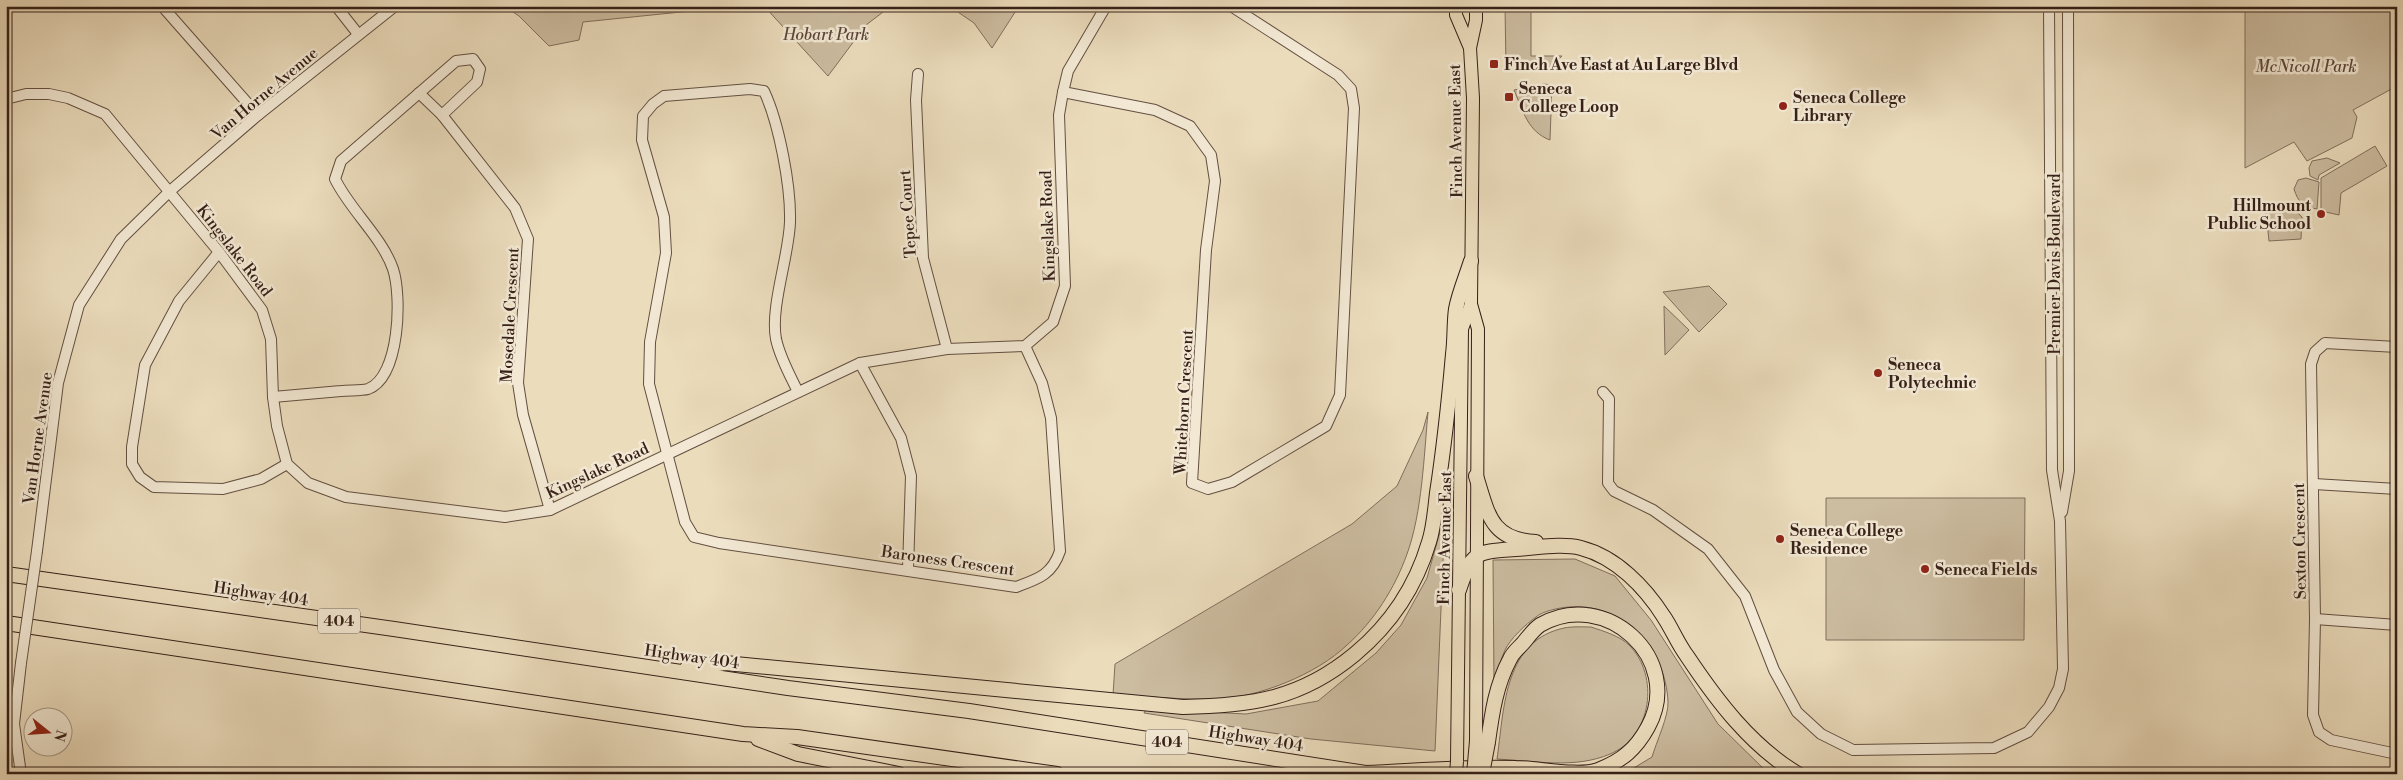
<svg xmlns="http://www.w3.org/2000/svg" width="2403" height="780" viewBox="0 0 2403 780" font-family="'Libre Bodoni',serif">
<style>
.green{fill:#ccbca0;stroke:#816e5c}
.lines{fill:none;stroke-linecap:round;stroke-linejoin:round}
.minor-casing{stroke:#634f41;stroke-width:12}
.major-casing{stroke:#362018;stroke-width:14}
.highway-casing{stroke:#362018;stroke-width:16}
.minor{stroke:#f2e8d3;stroke-width:10}
.major{stroke:#ebdcbc;stroke-width:12}
.highway{stroke:#ebdcbc;stroke-width:14}
.minor-bridge-casing{stroke:#634f41;stroke-width:12;stroke-linecap:butt}
.major-bridge-casing{stroke:#362018;stroke-width:14;stroke-linecap:butt}
.highway-bridge-casing{stroke:#362018;stroke-width:16;stroke-linecap:butt}
.minor-bridge{stroke:#f2e8d3;stroke-width:10}
.major-bridge{stroke:#ebdcbc;stroke-width:12}
.highway-bridge{stroke:#ebdcbc;stroke-width:14}
.poi-dot{fill:#8f2418;stroke:#f2e8d3;stroke-width:2}
.labels{text-anchor:middle;stroke-width:5;stroke-linejoin:round;paint-order:stroke}
.shield{fill:#f2e8d3;stroke:#6e5c50;stroke-width:1}
.shield-label{font-size:15px;font-weight:bold;fill:#362018}
.park-label{font-size:16px;font-style:italic;fill:#5c473a;stroke:#f2e8d3}
.poi-label{font-size:16px;font-weight:bold;fill:#362018;stroke:#f2e8d3;text-anchor:start}
.street-label{font-size:16px;fill:#362018;stroke:#f2e8d3}
</style>
<rect width="100%" height="100%" fill="#ebdcbc"/>
<filter id="stains"><feTurbulence type="fractalNoise" baseFrequency=".004" numOctaves="4"/><feColorMatrix values="0 0 0 0 .2 0 0 0 0 .09 0 0 0 0 .02 0 0 0 .5 -.17"/></filter>
<radialGradient id="worn" r=".72"><stop offset=".6" stop-color="#630" stop-opacity="0"/><stop offset="1" stop-color="#630" stop-opacity=".3"/></radialGradient>
<g class="green">
<path d="M504,6H740L583,22L579,40L549,46L519,16Z"/>
<path d="M764,6H891L866,25L828,76Z"/>
<path d="M949,6H1019L992,48L974,23Z"/>
<path d="M1505,6H1531V56H1562L1549,69H1506Z"/>
<path d="M2245,6H2397V86L2353,110L2357,117L2352,138L2307,161L2294,142L2245,168Z"/>
<path d="M1544,84L1552,85L1550,140C1528,132 1523,111 1514,90Z"/>
<path d="M2375,146L2387,166L2341,193L2339,215L2321,211V178Z"/>
<path d="M2327,158L2340,163L2319,175L2318,180L2310,176L2309,168L2312,161Z"/>
<path d="M2306,178L2319,182L2317,209C2303,207 2298,202 2294,189L2298,180Z"/>
<path d="M2265,203L2288,204L2302,217L2301,239L2269,241Z"/>
<path d="M1709,286L1727,304L1699,332L1663,292Z"/>
<path d="M1664,306L1689,330L1665,355Z"/>
<path d="M1428,412C1424,456 1422,513 1407,554C1395,588 1374,621 1347,645C1317,674 1258,698 1216,699C1182,700 1147,696 1113,695L1115,664L1352,524L1397,486L1423,430Z"/>
<path d="M1826,498H2025L2024,640H1826Z"/>
<path d="M1445,514L1435,751L1311,739L1144,713L1146,709L1246,714L1318,701L1376,653L1401,625L1427,578Z"/>
<path d="M1575,559L1615,576L1651,620L1718,724L1769,774H1624L1652,757C1656,743 1669,715 1668,702C1666,649 1623,602 1568,607C1558,608 1543,611 1536,617C1526,624 1510,639 1505,650C1500,660 1498,672 1494,683L1493,560Z"/>
<path d="M1591,627C1603,631 1620,636 1629,645C1660,676 1652,737 1610,754C1576,769 1534,761 1497,759C1504,712 1503,644 1560,629C1570,626 1582,627 1591,627Z"/>
</g>
<g class="lines">
<g class="minor-casing">
<g id="minor">
<path d="M162,6L258,115"/>
<path d="M336,6L358,34"/>
<path d="M918,74L916,100L923,258L947,349"/>
<path d="M1063,92L1155,110L1190,126L1211,155L1215,181L1206,250L1192,483L1208,489L1232,482L1326,426L1340,395L1354,108L1351,89L1338,75L1231,6"/>
<path d="M419,93L442,115L515,208L528,239L518,383L523,415L550,510"/>
<path d="M6,99L26,94H49L68,98L105,114L219,252L262,310L271,339L273,397L277,426L287,464L308,483L346,497L505,517L550,510L860,363L947,349L1025,346L1053,322L1065,286L1059,115L1063,92L1068,71L1106,6"/>
<path d="M219,252L179,301L145,365L132,447V464L140,477L154,487L223,489L261,479L287,464"/>
<path d="M2397,347L2325,343L2315,352L2311,364L2315,619L2313,715L2319,732L2331,740L2397,754"/>
<path d="M860,363L901,438L911,476L908,569"/>
<path d="M798,392C790,375 780,358 776,339C770,307 789,256 790,222C791,186 779,123 764,91L750,89L664,96L653,104L643,116L642,140L664,217L666,253L650,342L649,384L685,522L694,537L719,543L1016,587C1038,579 1052,575 1060,551L1051,418L1042,383L1025,346"/>
<path d="M1603,392L1609,399L1608,483L1614,491L1653,510L1708,549L1745,596L1774,670L1797,712L1821,734L1853,750L1994,748L2028,732L2049,707L2059,688L2063,669L2060,521L2052,470L2049,6"/>
<path d="M273,397C296,395 319,393 341,391C349,390 361,391 368,389C400,377 402,296 393,269C382,237 350,210 335,179L341,161L456,61L473,59L480,69L477,82L442,115"/>
<path d="M2314,484L2397,489"/>
<path d="M2062,512L2069,471L2068,6"/>
<path d="M37,551L58,383L79,305L121,239L170,191L258,115L395,6"/>
<path d="M2315,619L2397,625"/>
<path d="M21,663L14,724L21,774"/>
</g>
</g>
<g class="major-casing">
<g id="major">
<path d="M1456,6V15L1470,48"/>
<path d="M1476,6V20L1470,48L1473,98L1471,304L1478,329L1476,741"/>
<path d="M1457,761L1462,329L1471,304"/>
</g>
</g>
<g class="highway-casing">
<g id="highway">
<path d="M1476,476C1488,513 1490,540 1536,542"/>
<path d="M6,574L394,629L788,688L969,711L1372,774"/>
<path d="M1459,590C1472,551 1476,552 1516,549C1536,548 1561,543 1581,548C1616,557 1645,587 1664,617C1672,629 1678,644 1687,656C1717,701 1751,746 1798,774"/>
<path d="M6,623L743,734L797,737L1057,774"/>
<path d="M687,668L725,663L1183,707C1251,706 1301,699 1355,654C1391,624 1416,586 1429,542C1434,527 1435,509 1437,493C1444,447 1449,400 1453,354C1455,339 1454,323 1456,309C1459,293 1466,277 1471,261"/>
<path d="M758,739L798,754L899,774"/>
<path d="M1365,773C1415,771 1466,766 1516,768C1538,768 1578,777 1598,770C1622,761 1636,749 1648,727C1685,659 1605,587 1540,625C1534,629 1529,636 1524,642C1520,647 1513,652 1510,659C1496,685 1492,713 1488,742"/>
</g>
</g>
<use href="#minor" class="minor"/>
<use href="#major" class="major"/>
<use href="#highway" class="highway"/>
<g class="minor-bridge-casing">
<path id="minor-bridge" d="M21,663L37,551"/>
</g>
<g class="major-bridge-casing">
<g id="major-bridge">
<path d="M1456,774L1457,761"/>
<path d="M1473,774L1476,741"/>
</g>
</g>
<g class="highway-bridge-casing">
<path id="highway-bridge" d="M1482,774L1488,742"/>
</g>
<use href="#minor-bridge" class="minor-bridge"/>
<use href="#major-bridge" class="major-bridge"/>
<use href="#highway-bridge" class="highway-bridge"/>
</g>
<g class="poi-dot">
<rect x="1489" y="59" width="10" height="10" rx="2.5"/>
<rect x="1504" y="92" width="10" height="10" rx="2.5"/>
<circle cx="1783" cy="106" r="5"/>
<circle cx="2321" cy="214" r="5"/>
<circle cx="1878" cy="373" r="5"/>
<circle cx="1780" cy="539" r="5"/>
<circle cx="1925" cy="569" r="5"/>
</g>
<g class="labels">
<g class="shield">
<rect x="318" y="608.5" width="42" height="25" rx="4"/>
<rect x="1146" y="729.5" width="42" height="25" rx="4"/>
</g>
<g class="shield-label">
<text x="339" y="626">404</text>
<text x="1167" y="747">404</text>
</g>
<g class="park-label">
<text x="826" y="40">Hobart Park</text>
<text x="2306" y="72">McNicoll Park</text>
</g>
<g class="poi-label">
<text x="1504" y="70">Finch Ave East at Au Large Blvd</text>
<text x="1519" y="94">Seneca<tspan x="1519" dy="18">College Loop</tspan></text>
<text x="1793" y="103">Seneca College<tspan x="1793" dy="18">Library</tspan></text>
<text x="2311" y="211" text-anchor="end">Hillmount<tspan x="2311" dy="18">Public School</tspan></text>
<text x="1888" y="370">Seneca<tspan x="1888" dy="18">Polytechnic</tspan></text>
<text x="1790" y="536">Seneca College<tspan x="1790" dy="18">Residence</tspan></text>
<text x="1935" y="575">Seneca Fields</text>
</g>
<g class="street-label">
<text transform="translate(264 93) rotate(-40)" y="6">Van Horne Avenue</text>
<text transform="translate(1455 131) rotate(-91)" y="6">Finch Avenue East</text>
<text transform="translate(907 214) rotate(-94)" y="6">Tepee Court</text>
<text transform="translate(1047 226) rotate(-92)" y="6">Kingslake Road</text>
<text transform="translate(235 250) rotate(52)" y="6">Kingslake Road</text>
<text transform="translate(2054 264) rotate(-90)" y="6">Premier Davis Boulevard</text>
<text transform="translate(509 315) rotate(-87)" y="6">Mosedale Crescent</text>
<text transform="translate(1183 402) rotate(-87)" y="6">Whitehorn Crescent</text>
<text transform="translate(37 438) rotate(-82)" y="6">Van Horne Avenue</text>
<text transform="translate(597 470) rotate(-25)" y="6">Kingslake Road</text>
<text transform="translate(1444 538) rotate(-89)" y="6">Finch Avenue East</text>
<text transform="translate(2299 541) rotate(-91)" y="6">Sexton Crescent</text>
<text transform="translate(948 560) rotate(8)" y="6">Baroness Crescent</text>
<text transform="translate(261 593) rotate(8)" y="6">Highway 404</text>
<text transform="translate(692 656) rotate(8)" y="6">Highway 404</text>
<text transform="translate(1256 738) rotate(9)" y="6">Highway 404</text>
</g>
</g>
<rect width="2403" height="780" fill="none" stroke="#ebdcbc" stroke-width="25"/>
<rect x="8" y="8" width="2388" height="765" fill="none" stroke="#362018" stroke-width="2.5"/>
<rect x="12" y="12" width="2378" height="755" fill="none" stroke="#362018"/>
<g transform="translate(48 732) rotate(107)"><circle r="24" fill="#f2e8d3" stroke="#a79888"/>
<path d="M0-4L9 19L0 12L-9 19Z" fill="#8f2418"/>
<text y="-8" font-size="14" font-weight="bold" text-anchor="middle" fill="#362018">N</text>
</g>
<rect width="100%" height="100%" filter="url(#stains)"/>
<rect width="100%" height="100%" fill="url(#worn)"/>
</svg>
